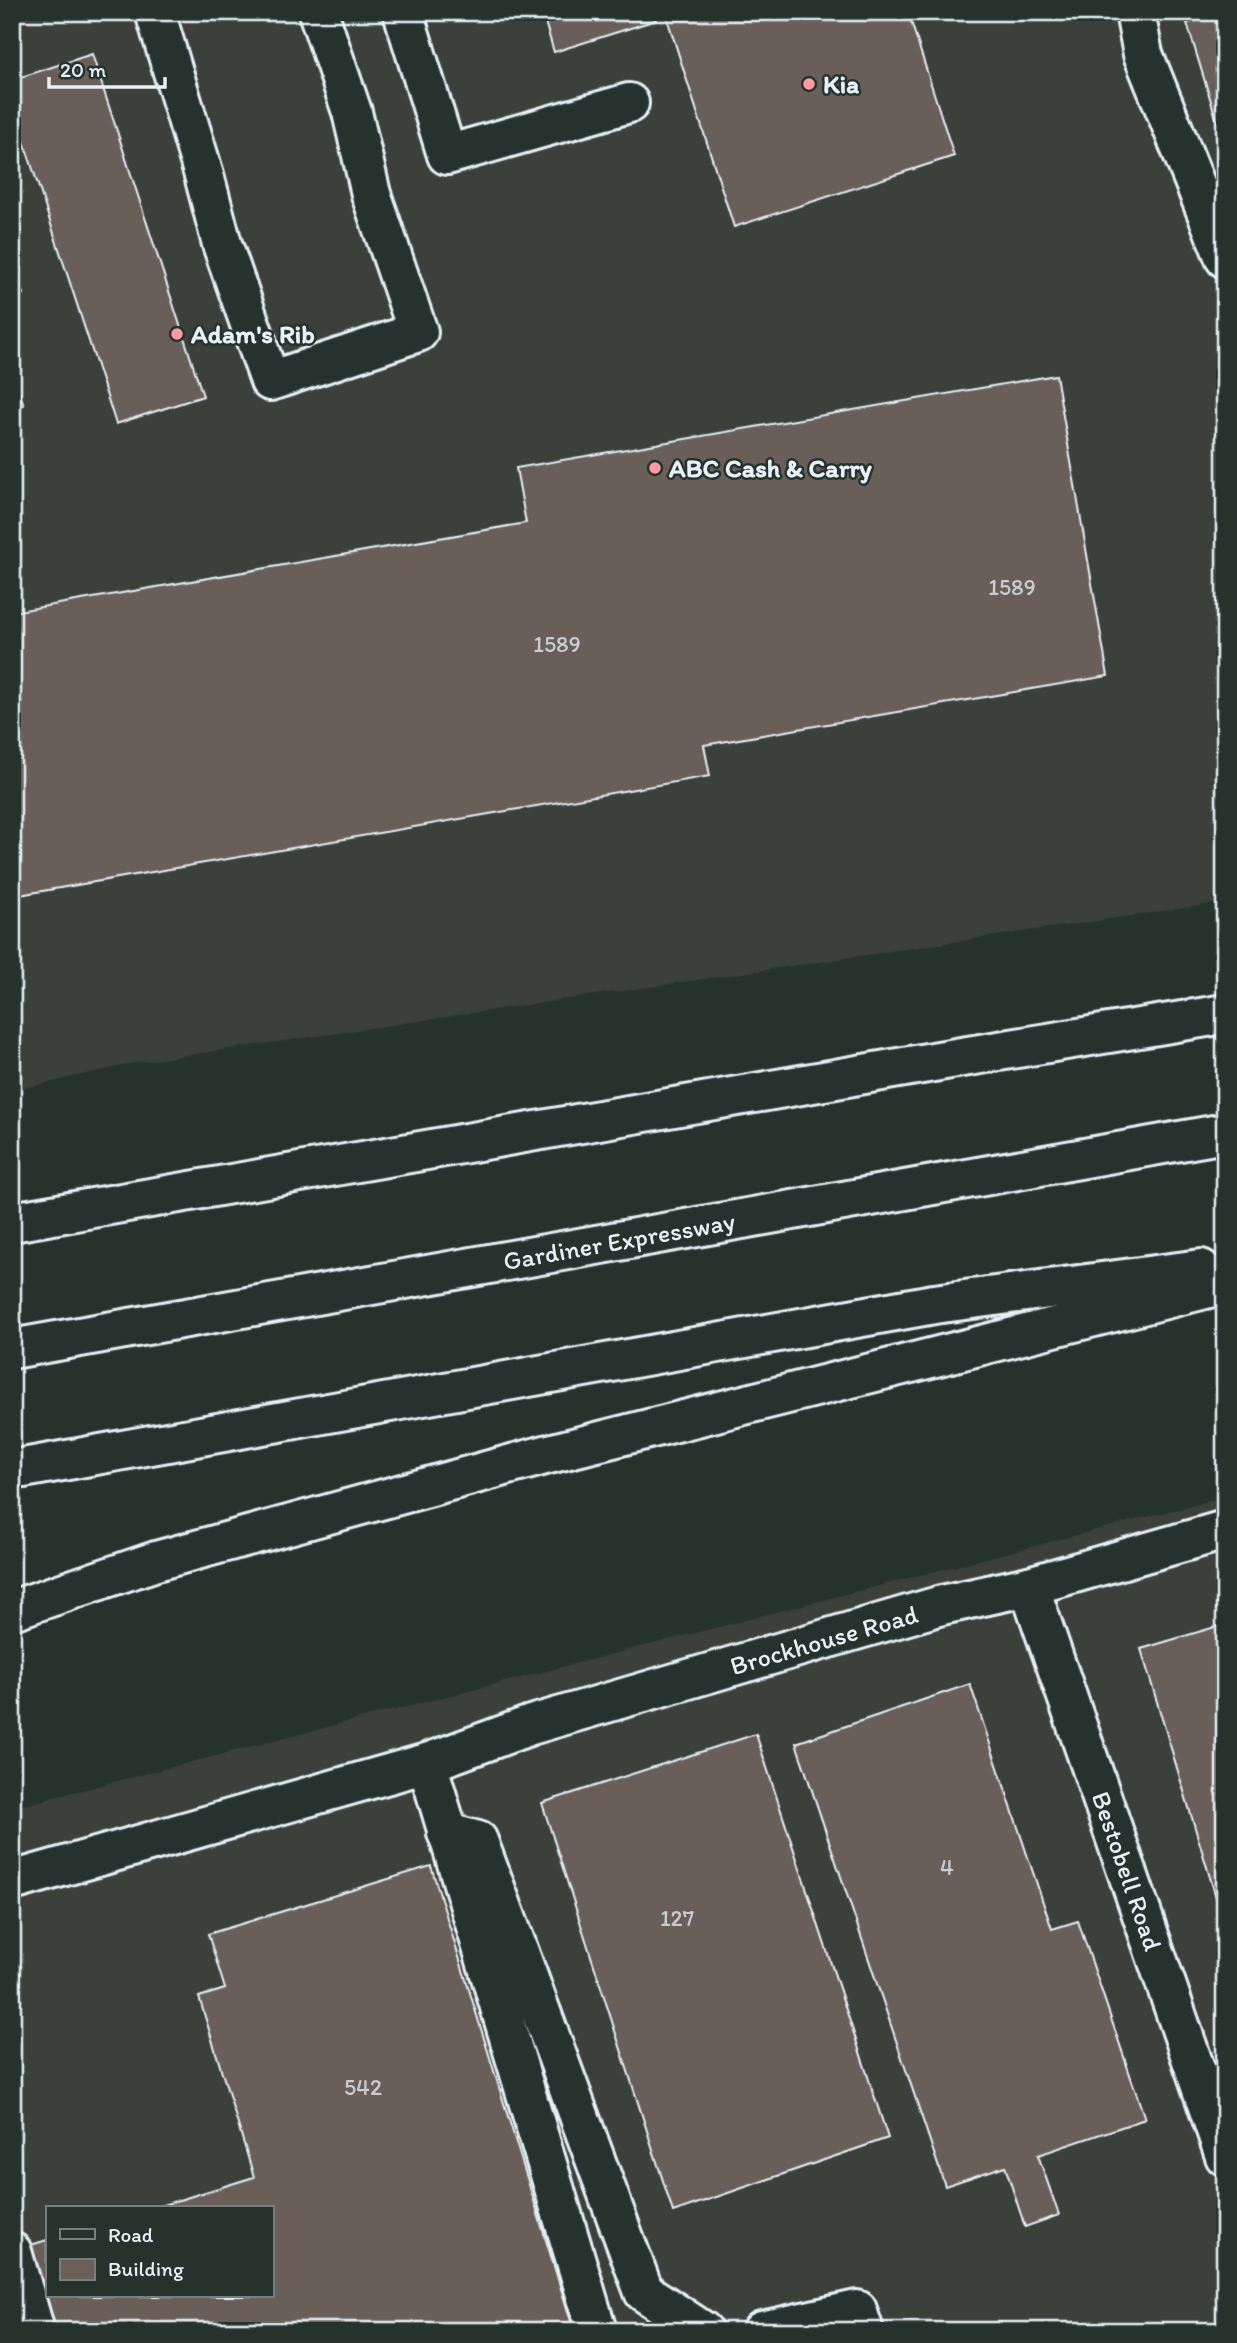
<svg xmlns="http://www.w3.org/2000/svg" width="1237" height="2343" viewBox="0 0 1237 2343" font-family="Itim,sans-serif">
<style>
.built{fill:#3b403a;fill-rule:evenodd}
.building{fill:#6b5f58;stroke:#e8f1f8;stroke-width:2}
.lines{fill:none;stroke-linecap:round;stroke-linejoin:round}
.minor-casing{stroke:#e8f1f8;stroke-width:44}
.highway-casing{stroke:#e8f1f8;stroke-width:44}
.minor{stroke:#26332d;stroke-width:38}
.highway{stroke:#26332d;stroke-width:38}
.poi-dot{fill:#ff9aa2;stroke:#26332d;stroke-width:2.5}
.labels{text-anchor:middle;stroke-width:5;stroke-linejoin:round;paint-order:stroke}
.number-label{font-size:23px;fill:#c9ccd0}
.poi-label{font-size:26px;font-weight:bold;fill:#e8f1f8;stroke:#26332d;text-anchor:start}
.street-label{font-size:26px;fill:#e8f1f8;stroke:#26332d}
</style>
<rect width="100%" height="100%" fill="#26332d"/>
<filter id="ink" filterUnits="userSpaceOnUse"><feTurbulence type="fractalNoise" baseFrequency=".0143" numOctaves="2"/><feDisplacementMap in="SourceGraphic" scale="14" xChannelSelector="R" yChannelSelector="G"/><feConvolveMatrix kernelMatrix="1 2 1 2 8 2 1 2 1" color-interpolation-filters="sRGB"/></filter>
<g filter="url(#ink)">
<g class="built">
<path d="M12,12H1225V902L134,1063L12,1091Z"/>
<path d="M1225,1497V2331H12V1808ZM47,2208H271V2296H47Z"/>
</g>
<g class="building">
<path d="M542,12H653L656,20L554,52Z"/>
<path d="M665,12H908L954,156L734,227Z"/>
<path d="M1198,12H1225V119L1217,121L1187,23L1200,19Z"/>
<path d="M92,54L203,396L116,424L12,105V80Z"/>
<path d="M12,266L23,294L12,298Z"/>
<path d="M12,373L24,405L12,409Z"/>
<path d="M1056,375L1108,676L704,745L710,776L19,895L12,858V612L526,523L516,468Z"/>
<path d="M1225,1624V1927L1141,1649Z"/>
<path d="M970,1684L1052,1929L1078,1921L1145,2119L1038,2155L1059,2215L1025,2227L1005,2166L945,2186L796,1743Z"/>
<path d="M756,1734L888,2138L673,2212L542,1803Z"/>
<path d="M431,1866L574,2331H47L21,2248L47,2240V2296H271V2208H153L254,2177L199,1997L225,1989L208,1934Z"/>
</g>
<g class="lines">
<g class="minor-casing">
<g id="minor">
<path d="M155,12L204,175L222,244L270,381L418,332L371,194L352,112L318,12"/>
<path d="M403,12L447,155L629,103"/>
<path d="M1135,12L1143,54L1225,258"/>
<path d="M1029,1586L1225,2156"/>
<path d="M427,1763L597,2331"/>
<path d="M447,1833L478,1841L644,2292L703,2331"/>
<path d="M12,1881L427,1763L531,1725L942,1605L1029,1586L1225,1530"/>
<path d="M12,2252L35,2331"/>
<path d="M762,2331L857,2310L864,2331"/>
</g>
</g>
<g class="highway-casing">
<g id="highway">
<path d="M12,1222L956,1058L1225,1014"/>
<path d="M12,1349L1225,1133"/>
<path d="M12,1470L934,1304L1201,1269"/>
<path d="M12,1610L156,1561L545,1455L1225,1284"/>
</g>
</g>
<use href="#minor" class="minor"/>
<use href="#highway" class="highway"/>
</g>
</g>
<g class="poi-dot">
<circle cx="809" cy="84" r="7"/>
<circle cx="177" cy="334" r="7"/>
<circle cx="655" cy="468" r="7"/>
</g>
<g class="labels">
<g class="number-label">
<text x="1012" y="595">1589</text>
<text x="557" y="652">1589</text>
<text x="947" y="1875">4</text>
<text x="677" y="1926">127</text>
<text x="363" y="2095">542</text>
</g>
<g class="poi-label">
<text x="823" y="93">Kia</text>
<text x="191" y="343">Adam's Rib</text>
<text x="669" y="477">ABC Cash &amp; Carry</text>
</g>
<g class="street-label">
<text transform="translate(619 1241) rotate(-10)" y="9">Gardiner Expressway</text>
<text transform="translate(824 1640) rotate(-16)" y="9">Brockhouse Road</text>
<text transform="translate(1127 1871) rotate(71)" y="9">Bestobell Road</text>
</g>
</g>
<rect width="1237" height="2343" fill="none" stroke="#26332d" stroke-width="42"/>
<rect x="21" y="21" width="1195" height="2301" fill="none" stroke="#e8f1f8" stroke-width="2.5" filter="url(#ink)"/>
<rect x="46" y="2206" width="228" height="91" fill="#26332d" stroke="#747f7e" stroke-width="2"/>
<rect x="60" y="2229" width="35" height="10" fill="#26332d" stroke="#747f7e" stroke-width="2"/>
<text x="108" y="2242" font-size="21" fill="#e8f1f8">Road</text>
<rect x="60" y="2259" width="35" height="21" fill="#6b5f58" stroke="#747f7e" stroke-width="2"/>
<text x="108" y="2276" font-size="21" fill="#e8f1f8">Building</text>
<path d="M49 77v10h116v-10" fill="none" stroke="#e8f1f8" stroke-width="3.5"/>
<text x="60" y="77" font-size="21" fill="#e8f1f8" stroke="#26332d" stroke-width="5" paint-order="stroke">20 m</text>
</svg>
